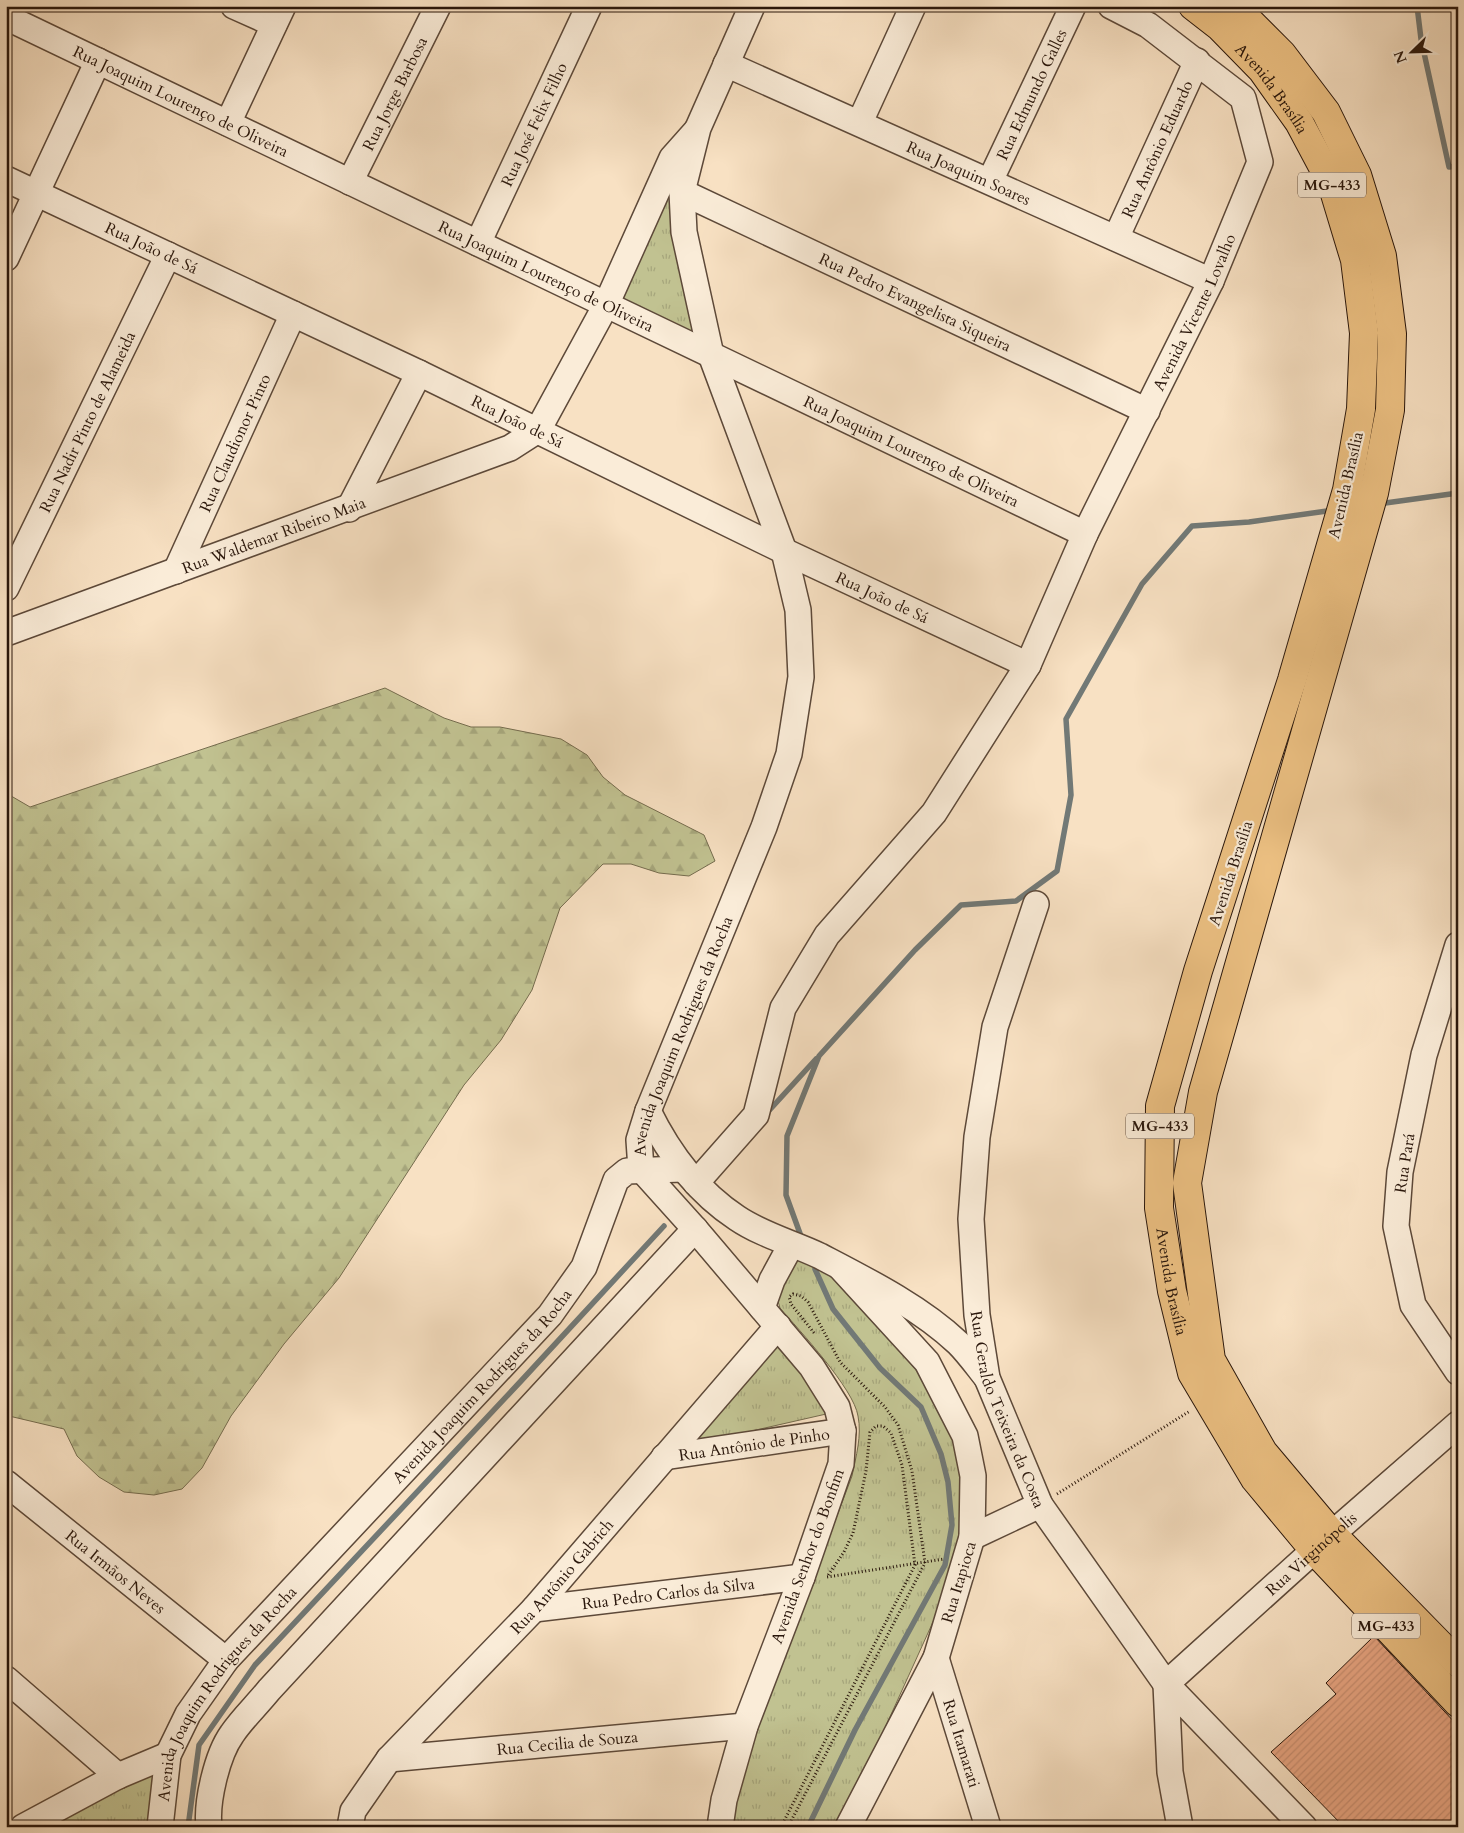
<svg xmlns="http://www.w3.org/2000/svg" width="1464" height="1833" viewBox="0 0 1464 1833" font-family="Cardo,serif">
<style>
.forest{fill:url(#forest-firs);stroke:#756c4e}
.park{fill:url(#park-tufts);stroke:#756c4e}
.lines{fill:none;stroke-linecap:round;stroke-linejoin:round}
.stream{stroke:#727976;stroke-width:5.5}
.building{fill:url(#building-hatch);stroke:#29160b}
.minor-casing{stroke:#5d4939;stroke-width:28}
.major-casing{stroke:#29160b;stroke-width:30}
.path{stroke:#29160b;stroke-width:3;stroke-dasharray:1 2.5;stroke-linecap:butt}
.minor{stroke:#faecd8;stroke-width:25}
.major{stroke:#ecc082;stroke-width:28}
.labels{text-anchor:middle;stroke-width:4.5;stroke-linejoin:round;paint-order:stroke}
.shield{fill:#faecd8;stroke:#685648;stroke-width:1}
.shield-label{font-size:15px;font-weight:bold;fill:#29160b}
.street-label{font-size:16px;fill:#29160b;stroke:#faecd8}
</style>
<defs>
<pattern id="forest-firs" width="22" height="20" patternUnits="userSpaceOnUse" patternTransform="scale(1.25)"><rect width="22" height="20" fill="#c1c291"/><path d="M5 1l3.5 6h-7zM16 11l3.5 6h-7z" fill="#a6a67c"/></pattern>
<pattern id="park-tufts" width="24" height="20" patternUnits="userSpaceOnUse" patternTransform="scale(1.25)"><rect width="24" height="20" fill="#c1c291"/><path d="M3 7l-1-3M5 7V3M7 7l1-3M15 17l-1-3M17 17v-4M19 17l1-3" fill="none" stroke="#a6a67c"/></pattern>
<pattern id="building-hatch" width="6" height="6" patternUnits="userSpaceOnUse" patternTransform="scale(1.25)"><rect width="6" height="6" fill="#e8a582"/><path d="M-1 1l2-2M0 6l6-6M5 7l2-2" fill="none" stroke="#c78d6f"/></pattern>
</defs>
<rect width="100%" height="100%" fill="#f8e1c3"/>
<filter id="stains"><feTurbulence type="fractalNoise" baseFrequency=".004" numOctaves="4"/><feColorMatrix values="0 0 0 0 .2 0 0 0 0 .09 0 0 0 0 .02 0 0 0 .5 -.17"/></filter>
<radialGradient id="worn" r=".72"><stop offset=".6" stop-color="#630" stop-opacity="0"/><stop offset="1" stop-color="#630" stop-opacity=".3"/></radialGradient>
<path class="forest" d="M385,688L444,718L471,727H500L561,739L587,755L603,777L625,795L704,835L715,861L689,876L659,873L631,864H603L560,908L532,990L501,1040L464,1085L339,1278L284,1344L231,1416L202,1468L182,1489L154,1495L124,1492L99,1477L77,1456L64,1429L9,1416L6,1414V793L30,807Z"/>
<g class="park">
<path d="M676,163L703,345L614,301Z"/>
<path d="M797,1260H805L824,1270L855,1296L920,1375L947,1416L967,1490L957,1569L840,1827H730L734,1797L758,1726L852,1476C856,1456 862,1436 858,1416C854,1389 799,1330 780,1308L776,1294Z"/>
<path d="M776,1335L835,1412L677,1448Z"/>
<path d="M162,1766L154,1827H46Z"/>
</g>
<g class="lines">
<g class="stream">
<path d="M1417,6L1421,39L1449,167L1458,166"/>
<path d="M1378,504L1458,493"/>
<path d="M765,1115L816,1059"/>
<path d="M802,1239L786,1195L787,1136L819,1056L915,950L961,905L1016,901L1057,871L1071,795L1066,719L1142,584L1192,526L1249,522L1334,510"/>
<path d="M188,1827L199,1745L255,1665L521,1381L664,1226"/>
<path d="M808,1827L855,1730L945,1565L952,1525L948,1482L941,1454L921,1407L880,1368L833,1309L815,1269"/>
</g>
</g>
<path class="building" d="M1374,1636L1458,1726V1827H1344L1271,1752L1336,1694L1326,1683Z"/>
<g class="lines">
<g class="minor-casing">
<g id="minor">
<path d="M234,6L274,24"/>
<path id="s1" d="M6,17L1085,534"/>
<path id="s2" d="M726,64L1211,281"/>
<path d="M860,122L913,6"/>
<path d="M228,123L283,6"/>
<path id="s3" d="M6,179L419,373L784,551L1028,665"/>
<path id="s4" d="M990,181L1073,6"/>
<path id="s5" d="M350,182L438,6"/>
<path id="s6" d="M682,192L1147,411"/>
<path id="s7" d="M1116,238L1197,61"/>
<path id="s8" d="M478,243L589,6"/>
<path d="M6,258L98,61"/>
<path d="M349,509L419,373"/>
<path id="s9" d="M176,571L293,314"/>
<path id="s10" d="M6,588L168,255"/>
<path id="s11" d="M6,633L510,448L538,430L606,305L672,158L696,131"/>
<path id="s12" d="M1036,904L995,1027L977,1137L971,1219L977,1315L987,1378L1040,1505L1166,1684L1304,1827"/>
<path d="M1458,945L1424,1055L1400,1172L1396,1226L1413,1305L1458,1372"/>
<path d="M648,1111C669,1154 696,1191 737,1218C762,1235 793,1243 820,1256C866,1280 920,1307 958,1343C969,1354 978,1367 987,1378"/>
<path id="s13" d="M641,1169L639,1140L648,1111L764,827L789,754L801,677L798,610L784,551L711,355L684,232L682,192L698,128L752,6"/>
<path d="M641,1169L695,1229L812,1367L837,1407L843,1431L841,1464L802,1577L745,1726L724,1800L720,1827"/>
<path id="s14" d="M696,1183L756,1115L783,1008L827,935L934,813L1028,665L1085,534L1211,281L1260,162L1243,98L1148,25L1111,6"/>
<path d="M841,1268L927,1362L965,1436L973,1476L972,1537L936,1658L848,1827"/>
<path d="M762,1308L772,1280L791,1245"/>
<path id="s15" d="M664,1457L843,1431"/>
<path id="s16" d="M6,1483L226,1660"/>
<path d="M972,1537L1040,1505"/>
<path id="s17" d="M534,1609L802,1577"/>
<path id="s18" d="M936,1658L988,1827"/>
<path d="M6,1679L118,1776"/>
<path id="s19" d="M1166,1684L1332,1534L1458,1424"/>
<path d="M1166,1684L1170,1772L1180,1827"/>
<path id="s20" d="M389,1759L745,1726"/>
<path d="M23,1827L118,1776L168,1755"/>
<path id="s21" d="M160,1827L168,1755L188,1714L226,1660L550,1315L584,1267L616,1180L627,1171L682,1169"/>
<path d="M209,1827C206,1802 217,1755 232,1734C242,1719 257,1705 269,1690L695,1229"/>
<path id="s22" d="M350,1827L353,1811L389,1759L534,1609L778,1326"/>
</g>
</g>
<g class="major-casing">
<g id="major">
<path id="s23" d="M1193,6L1220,27L1262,70L1299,122L1332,184L1355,260L1364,333L1361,409L1347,490L1292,680L1198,971L1160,1106L1159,1208L1172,1291L1192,1373L1255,1479L1314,1550L1458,1703"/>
<path d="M1234,6L1282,54L1326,112L1357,175L1382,256L1392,334L1390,410L1374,493L1203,1092L1187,1183L1211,1360L1263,1452L1332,1534L1458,1663"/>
</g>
</g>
<g class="path">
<path d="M1057,1494L1190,1411"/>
<path d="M781,1827L915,1565L902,1465L891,1433L883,1426H876L870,1432L866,1471L853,1533L844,1552L827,1577L944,1559"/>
<path d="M788,1827L925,1563L912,1471L898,1425L885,1407L840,1362L808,1302L801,1296L793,1294L789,1297L791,1304L815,1334"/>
</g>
<use href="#minor" class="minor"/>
<use href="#major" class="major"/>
</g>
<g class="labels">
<g class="shield">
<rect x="1298" y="172.5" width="68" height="25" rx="4"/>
<rect x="1126" y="1113.5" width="68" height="25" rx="4"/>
<rect x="1352" y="1613.5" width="68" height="25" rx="4"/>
</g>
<g class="shield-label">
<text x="1332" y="190">MG-433</text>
<text x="1160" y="1131">MG-433</text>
<text x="1386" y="1631">MG-433</text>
</g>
<g class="street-label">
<text dy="6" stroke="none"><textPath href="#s23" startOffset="115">Avenida Brasília</textPath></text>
<text dy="6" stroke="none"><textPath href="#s4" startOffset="96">Rua Edmundo Galles</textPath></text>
<text dy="6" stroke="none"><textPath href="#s5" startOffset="99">Rua Jorge Barbosa</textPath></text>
<text dy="6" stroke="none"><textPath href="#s1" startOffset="194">Rua Joaquim Lourenço de Oliveira</textPath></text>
<text dy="6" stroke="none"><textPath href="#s8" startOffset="131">Rua José Felix Filho</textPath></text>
<text dy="6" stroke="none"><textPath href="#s7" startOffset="98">Rua Antônio Eduardo</textPath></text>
<text dy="6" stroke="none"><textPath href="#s2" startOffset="266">Rua Joaquim Soares</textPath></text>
<text dy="6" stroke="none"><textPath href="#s3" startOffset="161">Rua João de Sá</textPath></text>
<text dy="6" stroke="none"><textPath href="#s1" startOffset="599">Rua Joaquim Lourenço de Oliveira</textPath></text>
<text dy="6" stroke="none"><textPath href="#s6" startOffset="258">Rua Pedro Evangelista Siqueira</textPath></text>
<text dy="6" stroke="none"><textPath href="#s14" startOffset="1014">Avenida Vicente Lovalho</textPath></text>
<text dy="6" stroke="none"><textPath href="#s10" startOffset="185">Rua Nadir Pinto de Alameida</textPath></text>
<text dy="6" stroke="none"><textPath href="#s3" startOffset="566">Rua João de Sá</textPath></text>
<text dy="6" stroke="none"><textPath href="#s9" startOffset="141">Rua Claudionor Pinto</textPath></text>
<text dy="6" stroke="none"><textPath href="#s1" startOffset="1004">Rua Joaquim Lourenço de Oliveira</textPath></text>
<text transform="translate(1345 485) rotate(-77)" y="6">Avenida Brasília</text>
<text dy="6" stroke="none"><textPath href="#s11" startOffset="285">Rua Waldemar Ribeiro Maia</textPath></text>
<text dy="6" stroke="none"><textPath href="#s3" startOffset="971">Rua João de Sá</textPath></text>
<text transform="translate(1230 873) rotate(-72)" y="6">Avenida Brasília</text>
<text dy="6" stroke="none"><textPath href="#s13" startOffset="141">Avenida Joaquim Rodrigues da Rocha</textPath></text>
<text transform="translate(1404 1163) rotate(-81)" y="6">Rua Pará</text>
<text dy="6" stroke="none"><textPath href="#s23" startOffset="1360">Avenida Brasília</textPath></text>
<text dy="6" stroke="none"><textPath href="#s21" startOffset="559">Avenida Joaquim Rodrigues da Rocha</textPath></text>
<text dy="6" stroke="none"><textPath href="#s12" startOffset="519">Rua Geraldo Teixeira da Costa</textPath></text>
<text dy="6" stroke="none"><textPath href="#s15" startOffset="91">Rua Antônio de Pinho</textPath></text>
<text dy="6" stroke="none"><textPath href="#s19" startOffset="195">Rua Virginópolis</textPath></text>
<text transform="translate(807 1556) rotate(-70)" y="6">Avenida Senhor do Bonfim</text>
<text dy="6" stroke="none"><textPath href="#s16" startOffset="141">Rua Irmãos Neves</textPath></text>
<text dy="6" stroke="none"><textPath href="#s22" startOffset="331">Rua Antônio Gabrich</textPath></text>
<text transform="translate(958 1582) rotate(-73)" y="6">Rua Itapioca</text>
<text dy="6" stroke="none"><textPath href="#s17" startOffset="135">Rua Pedro Carlos da Silva</textPath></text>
<text dy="6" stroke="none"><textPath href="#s21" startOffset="154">Avenida Joaquim Rodrigues da Rocha</textPath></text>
<text dy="6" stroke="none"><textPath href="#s18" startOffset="89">Rua Itamarati</textPath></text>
<text dy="6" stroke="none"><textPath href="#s20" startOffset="179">Rua Cecilia de Souza</textPath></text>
</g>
</g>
<rect width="1464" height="1833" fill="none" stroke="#f8e1c3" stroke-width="25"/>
<rect x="8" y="8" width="1449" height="1818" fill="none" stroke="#29160b" stroke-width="2.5"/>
<rect x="12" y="12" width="1439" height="1808" fill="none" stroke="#29160b"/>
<g transform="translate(1412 52) rotate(247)" stroke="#faecd8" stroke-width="4" paint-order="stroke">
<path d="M0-4L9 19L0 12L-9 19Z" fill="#29160b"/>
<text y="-8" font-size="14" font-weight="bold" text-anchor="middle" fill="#29160b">N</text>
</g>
<rect width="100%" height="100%" filter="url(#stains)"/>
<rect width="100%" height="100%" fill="url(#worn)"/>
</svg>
